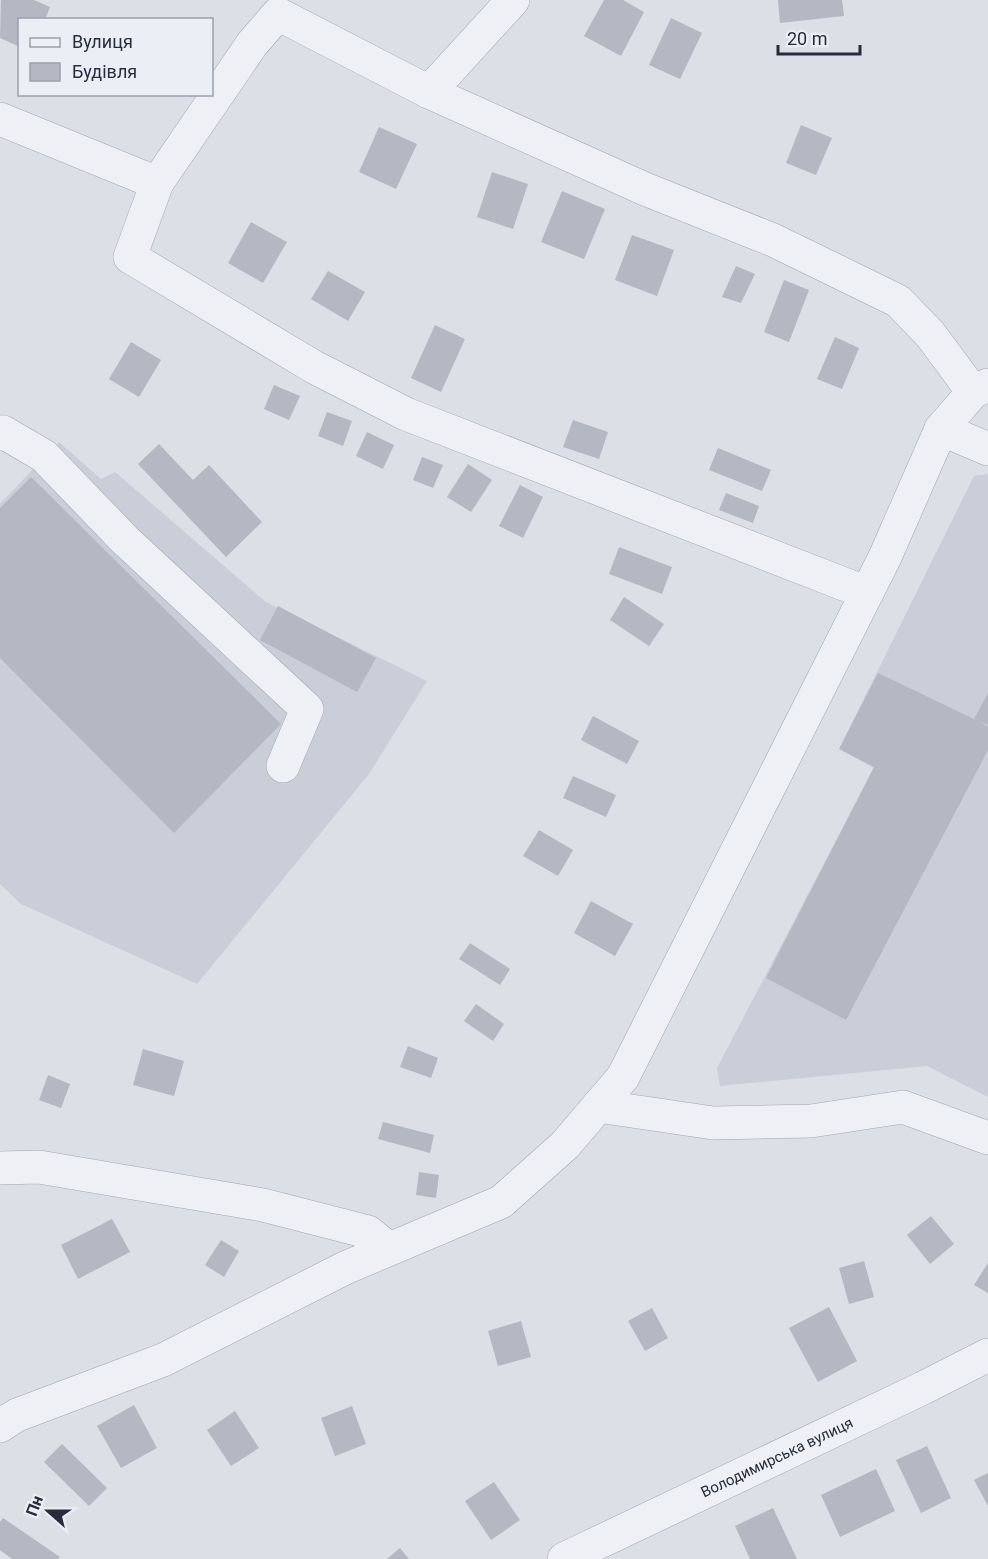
<svg xmlns="http://www.w3.org/2000/svg" width="988" height="1559" viewBox="0 0 988 1559" font-family="Roboto,sans-serif">
<style>
.built{fill:#c9ced8}
.building{fill:#b3b8c3}
.lines{fill:none;stroke-linecap:round;stroke-linejoin:round}
.minor-casing{stroke:#a1a6b0;stroke-width:34}
.minor{stroke:#eef0f5;stroke-width:33}
.labels{text-anchor:middle;stroke-width:5;stroke-linejoin:round;paint-order:stroke}
.street-label{font-size:15px;fill:#252c3d;stroke:#ebeef4}
</style>
<rect width="100%" height="100%" fill="#dcdfe6"/>
<g class="built">
<path d="M59,442L101,479L115,472L266,602L427,681L369,774L197,984L21,904L0,884V504Z"/>
<path d="M988,474V1097L927,1066L720,1086L717,1068L874,768L839,749L974,476Z"/>
</g>
<g class="building">
<path d="M1,0H34L50,7L45,20H20V47L0,38Z"/>
<path d="M604,0H623L644,12L621,56L584,36Z"/>
<path d="M778,0H842L844,16L780,23Z"/>
<path d="M671,18L702,33L680,79L649,65Z"/>
<path d="M801,125L832,138L816,175L786,163Z"/>
<path d="M379,127L417,144L396,189L359,172Z"/>
<path d="M492,172L528,184L513,229L477,217Z"/>
<path d="M562,191L605,209L584,259L541,242Z"/>
<path d="M251,222L287,242L263,283L228,263Z"/>
<path d="M632,235L674,250L657,296L615,280Z"/>
<path d="M736,266L755,274L741,303L722,297Z"/>
<path d="M328,271L365,292L348,321L311,299Z"/>
<path d="M784,280L809,290L789,342L764,332Z"/>
<path d="M435,325L465,339L441,392L411,378Z"/>
<path d="M835,337L859,348L842,389L817,379Z"/>
<path d="M131,342L161,360L139,397L109,379Z"/>
<path d="M274,385L300,396L289,420L264,409Z"/>
<path d="M327,412L352,421L343,446L318,436Z"/>
<path d="M573,420L608,432L599,459L563,447Z"/>
<path d="M367,432L394,445L383,469L356,456Z"/>
<path d="M159,444L193,480L209,465L262,522L226,557L138,464Z"/>
<path d="M718,448L771,470L762,491L709,470Z"/>
<path d="M422,457L443,465L433,488L413,480Z"/>
<path d="M468,464L492,480L471,512L447,497Z"/>
<path d="M31,477L281,724L174,833L0,658V508Z"/>
<path d="M520,485L543,497L523,538L499,526Z"/>
<path d="M726,493L759,506L753,523L719,510Z"/>
<path d="M619,547L672,567L662,594L609,574Z"/>
<path d="M624,597L664,624L649,646L610,620Z"/>
<path d="M278,606L376,658L357,692L260,640Z"/>
<path d="M878,673L974,719L988,693V725L980,722L988,727V750L846,1020L766,978L874,767L839,749Z"/>
<path d="M593,716L639,741L627,764L581,740Z"/>
<path d="M573,776L616,795L606,817L563,798Z"/>
<path d="M539,830L573,850L558,876L523,856Z"/>
<path d="M591,901L633,924L615,956L574,933Z"/>
<path d="M470,943L510,969L500,985L459,959Z"/>
<path d="M476,1004L504,1024L493,1041L464,1021Z"/>
<path d="M408,1046L438,1058L431,1078L400,1067Z"/>
<path d="M143,1049L184,1061L174,1096L133,1085Z"/>
<path d="M48,1075L70,1084L61,1108L39,1100Z"/>
<path d="M383,1122L434,1135L430,1153L378,1139Z"/>
<path d="M419,1172L439,1175L436,1198L416,1195Z"/>
<path d="M931,1216L954,1244L930,1264L907,1235Z"/>
<path d="M112,1219L130,1252L78,1279L61,1245Z"/>
<path d="M221,1240L239,1251L224,1277L205,1265Z"/>
<path d="M864,1261L874,1297L849,1304L839,1268Z"/>
<path d="M988,1263V1293L974,1285Z"/>
<path d="M829,1307L857,1361L818,1382L789,1328Z"/>
<path d="M652,1308L668,1338L645,1351L628,1321Z"/>
<path d="M521,1321L531,1357L498,1366L488,1331Z"/>
<path d="M134,1405L157,1448L121,1468L97,1426Z"/>
<path d="M352,1406L366,1444L335,1456L321,1418Z"/>
<path d="M235,1411L259,1448L231,1466L207,1430Z"/>
<path d="M62,1444L107,1488L89,1506L44,1462Z"/>
<path d="M927,1446L951,1498L921,1513L896,1460Z"/>
<path d="M876,1469L895,1511L840,1537L821,1495Z"/>
<path d="M988,1473V1506L974,1480Z"/>
<path d="M494,1482L520,1520L491,1540L465,1501Z"/>
<path d="M773,1508L797,1559H750L735,1526Z"/>
<path d="M3,1518L60,1557L58,1559H12L0,1550V1522Z"/>
<path d="M400,1548L409,1559H387Z"/>
</g>
<g class="lines">
<g class="minor-casing">
<g id="minor">
<path d="M429,92L513,0"/>
<path d="M0,119L157,183L130,257L314,367L406,414L867,593"/>
<path d="M157,183L252,44L278,14L429,92L645,189L773,240L898,301L930,334L973,392L988,385"/>
<path d="M941,429L988,449"/>
<path d="M0,434L3,432L44,456L125,540L307,709L283,766"/>
<path d="M598,1106L713,1123L811,1121L903,1107L988,1138"/>
<path d="M0,1168L39,1167L263,1205L368,1232L389,1249"/>
<path d="M0,1426L17,1415L163,1360L345,1268L501,1202L565,1145L623,1077L885,557L941,429L973,392"/>
<path id="s1" d="M564,1559L923,1388L988,1355"/>
</g>
</g>
<use href="#minor" class="minor"/>
</g>
<g class="labels">
<g class="street-label">
<text dy="5" stroke="none"><textPath href="#s1" startOffset="236">Володимирська вулиця</textPath></text>
</g>
</g>
<rect x="18" y="18" width="195" height="78" fill="#ebeef4" stroke="#9ca0ab" stroke-width="1.5"/>
<rect x="30" y="38" width="30" height="9" fill="#eef0f5" stroke="#9ca0ab" stroke-width="1.5"/>
<text x="72" y="48" font-size="18" fill="#252c3d">Вулиця</text>
<rect x="30" y="63" width="30" height="18" fill="#b3b8c3" stroke="#9ca0ab" stroke-width="1.5"/>
<text x="72" y="78" font-size="18" fill="#252c3d">Будівля</text>
<g transform="translate(48 1511) rotate(291)" stroke="#ebeef4" stroke-width="4.5" paint-order="stroke">
<path d="M0-4.5L10 22L0 15L-10 22Z" fill="#252c3d"/>
<text y="-9" font-size="16" font-weight="bold" text-anchor="middle" fill="#252c3d">Пн</text>
</g>
<path d="M778 45v9h82v-9" fill="none" stroke="#252c3d" stroke-width="3"/>
<text x="787" y="45" font-size="18" fill="#252c3d" stroke="#ebeef4" stroke-width="4.5" paint-order="stroke">20 m</text>
</svg>
